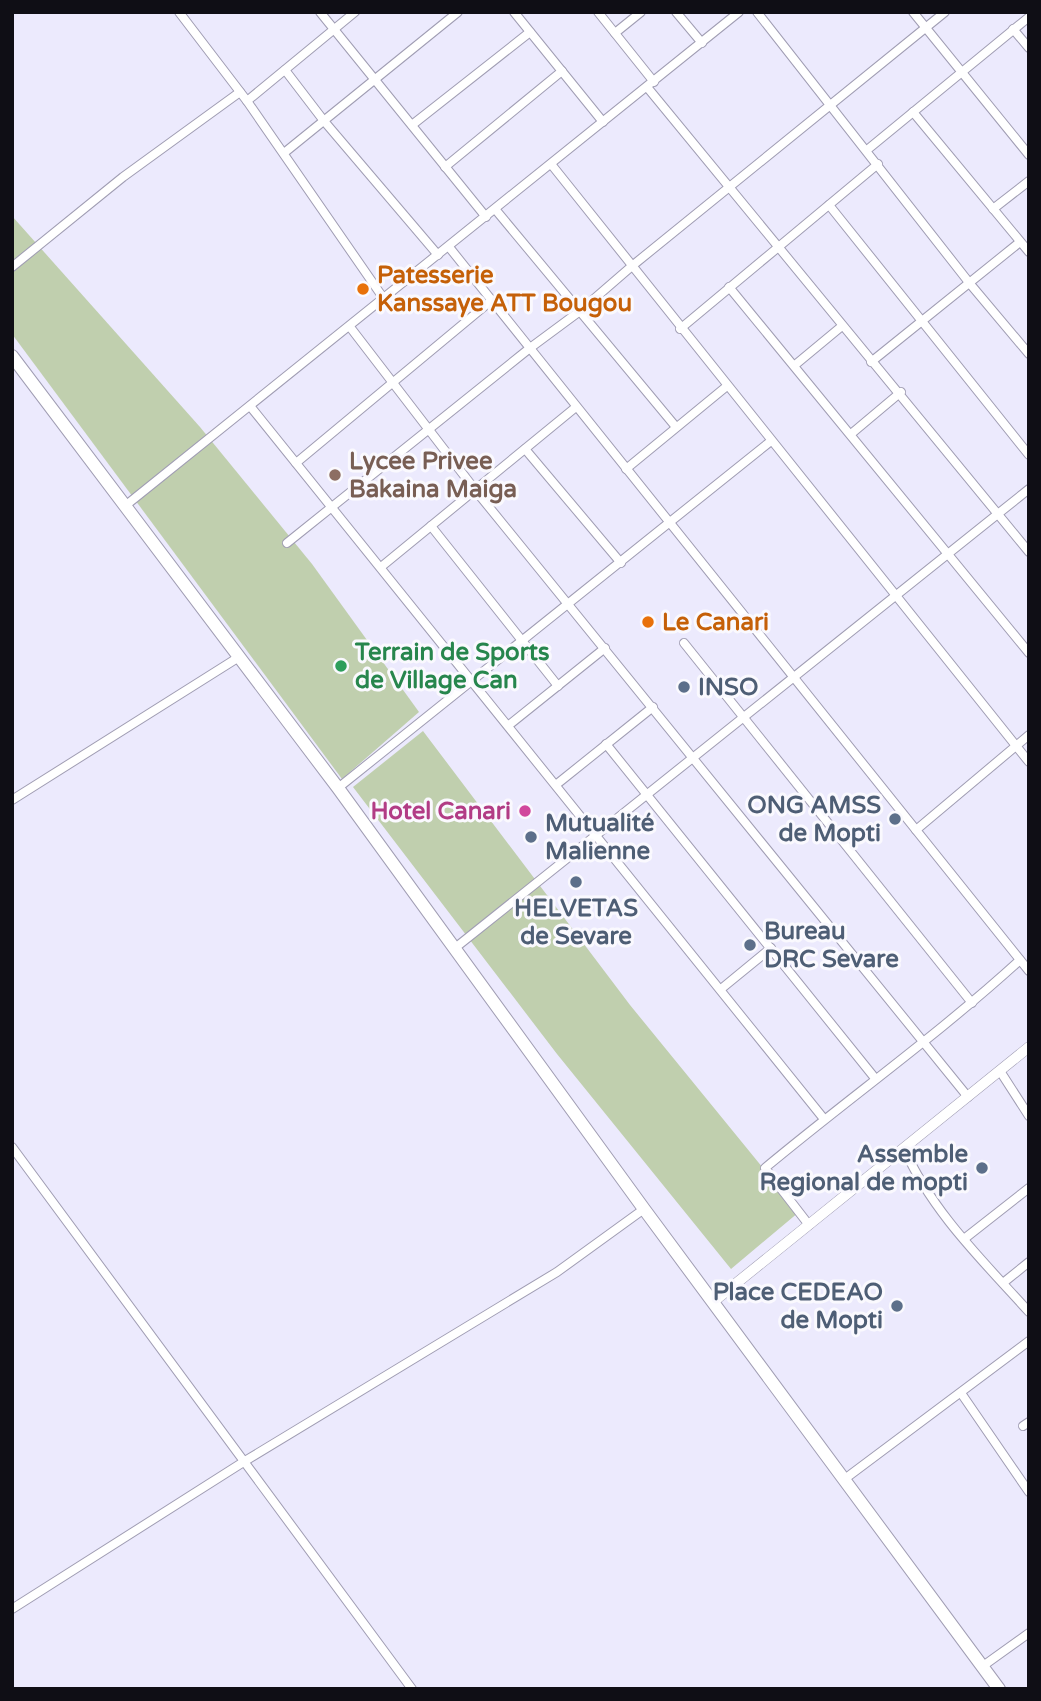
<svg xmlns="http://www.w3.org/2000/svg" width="1041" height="1701" viewBox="0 0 1041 1701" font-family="'Varela Round',sans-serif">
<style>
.green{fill:#c0cfae}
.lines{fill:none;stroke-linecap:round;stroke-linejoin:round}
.minor-casing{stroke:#a09db3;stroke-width:10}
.tertiary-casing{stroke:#a09db3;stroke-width:11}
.primary-casing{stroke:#a09db3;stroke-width:14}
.minor{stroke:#fff;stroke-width:8}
.tertiary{stroke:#fff;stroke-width:10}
.primary{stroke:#fff;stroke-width:12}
.food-dot{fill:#e8710a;stroke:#faf9fe;stroke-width:2.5}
.education-dot{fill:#8d6e63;stroke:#faf9fe;stroke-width:2.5}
.leisure-dot{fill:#2e9e5b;stroke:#faf9fe;stroke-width:2.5}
.service-dot{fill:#5c6f8a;stroke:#faf9fe;stroke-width:2.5}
.hotel-dot{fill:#d1479c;stroke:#faf9fe;stroke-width:2.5}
.labels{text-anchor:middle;stroke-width:6;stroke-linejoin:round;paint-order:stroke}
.food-label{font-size:24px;font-weight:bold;fill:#c56008;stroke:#faf9fe;text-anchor:start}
.education-label{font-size:24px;font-weight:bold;fill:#785e54;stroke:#faf9fe;text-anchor:start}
.leisure-label{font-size:24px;font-weight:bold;fill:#27864d;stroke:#faf9fe;text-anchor:start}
.service-label{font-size:24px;font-weight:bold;fill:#4e5e75;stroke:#faf9fe;text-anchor:start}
.hotel-label{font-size:24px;font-weight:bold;fill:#b23c85;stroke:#faf9fe;text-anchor:end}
</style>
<rect width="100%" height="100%" fill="#eceafd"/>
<g class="green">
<path d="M12,216L200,427L312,564L419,712L342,779L12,334Z"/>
<path d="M423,731L630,1005L799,1212L731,1269L557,1054L353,787Z"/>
</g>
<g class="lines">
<g class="minor-casing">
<g id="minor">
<path d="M179,12L247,101L384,299"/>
<path d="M320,12L486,217"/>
<path d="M514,12L603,122"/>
<path d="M598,12L654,82"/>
<path d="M676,12L702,43"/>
<path d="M757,12L971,285L1029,354"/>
<path d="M913,12L1029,155"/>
<path d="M1013,29L1029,48"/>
<path d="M615,33L641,12"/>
<path d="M285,70L324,121L438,255"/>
<path d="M647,87L1029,552"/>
<path d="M247,101L355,12"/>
<path d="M913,112L1029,252"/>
<path d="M412,125L530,32"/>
<path d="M867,150L1029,17"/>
<path d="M284,153L458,12"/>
<path d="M551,164L1029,762"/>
<path d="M445,167L562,71"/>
<path d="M829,205L1029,455"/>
<path d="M495,209L676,427"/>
<path d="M993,209L1029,181"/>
<path d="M449,247L1029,971"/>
<path d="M12,267L123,177L240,92"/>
<path d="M729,287L1029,653"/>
<path d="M350,327L476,491L968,1097"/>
<path d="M680,329L878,164"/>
<path d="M871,362L1020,242"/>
<path d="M795,365L842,326"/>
<path d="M250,406L824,1119"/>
<path d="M851,434L901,392"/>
<path d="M525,449L621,563"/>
<path d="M296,463L492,300"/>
<path d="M626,469L727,386"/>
<path d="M125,506L739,12"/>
<path d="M431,526L558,686"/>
<path d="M287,543L530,348L580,311L632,266L945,12"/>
<path d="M381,567L576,407"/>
<path d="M684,643L972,1003"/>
<path d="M509,725L605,648"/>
<path d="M606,744L874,1077"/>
<path d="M557,784L653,707"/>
<path d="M338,788L771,441"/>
<path d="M12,800L239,657"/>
<path d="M916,830L1029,735"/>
<path d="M455,948L1029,489"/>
<path d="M721,989L771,948"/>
<path d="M1000,1071L1029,1116"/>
<path d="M12,1147L412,1689"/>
<path d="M904,1148C931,1211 984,1262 1029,1312"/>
<path d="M809,1225L765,1168C849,1098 939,1034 1020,960"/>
<path d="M964,1239L1029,1188"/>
<path d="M1003,1283L1029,1262"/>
<path d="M961,1393L1029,1492"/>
<path d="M1023,1426L1029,1422"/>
<path d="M846,1478L1029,1341"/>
<path d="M12,1609L245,1461L557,1272L644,1209"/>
<path d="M983,1666L1029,1633"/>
</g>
</g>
<g class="tertiary-casing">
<path id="tertiary" d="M713,1302L1029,1047"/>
</g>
<g class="primary-casing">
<path id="primary" d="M12,356L338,788L644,1209L999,1689"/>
</g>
<use href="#minor" class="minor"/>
<use href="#tertiary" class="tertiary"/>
<use href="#primary" class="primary"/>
</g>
<g class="food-dot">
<circle cx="363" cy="289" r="7"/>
<circle cx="648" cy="622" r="7"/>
</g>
<circle class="education-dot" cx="335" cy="475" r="7"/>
<circle class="leisure-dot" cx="341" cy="666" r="7"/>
<g class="service-dot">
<circle cx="684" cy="687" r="7"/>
<circle cx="895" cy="819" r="7"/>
<circle cx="531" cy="837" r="7"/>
<circle cx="576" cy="882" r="7"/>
<circle cx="750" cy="945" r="7"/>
<circle cx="982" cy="1168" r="7"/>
<circle cx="897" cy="1306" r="7"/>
</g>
<circle class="hotel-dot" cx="525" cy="811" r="7"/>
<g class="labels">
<g class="food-label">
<text x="377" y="283">Patesserie<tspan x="377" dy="28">Kanssaye ATT Bougou</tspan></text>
<text x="662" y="630">Le Canari</text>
</g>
<g class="education-label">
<text x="349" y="469">Lycee Privee<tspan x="349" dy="28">Bakaina Maiga</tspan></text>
</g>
<g class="leisure-label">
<text x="355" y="660">Terrain de Sports<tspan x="355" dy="28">de Village Can</tspan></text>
</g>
<g class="service-label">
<text x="698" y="695">INSO</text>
<text x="881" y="813" text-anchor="end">ONG AMSS<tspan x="881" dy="28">de Mopti</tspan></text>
<text x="545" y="831">Mutualité<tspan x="545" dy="28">Malienne</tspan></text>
<text x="576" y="916" text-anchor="middle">HELVETAS<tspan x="576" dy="28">de Sevare</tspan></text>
<text x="764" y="939">Bureau<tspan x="764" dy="28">DRC Sevare</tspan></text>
<text x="968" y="1162" text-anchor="end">Assemble<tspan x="968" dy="28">Regional de mopti</tspan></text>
<text x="883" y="1300" text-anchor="end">Place CEDEAO<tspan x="883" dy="28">de Mopti</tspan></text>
</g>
<g class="hotel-label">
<text x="511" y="819">Hotel Canari</text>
</g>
</g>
<rect width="1041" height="1701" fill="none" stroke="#0f0e15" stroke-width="28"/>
</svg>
